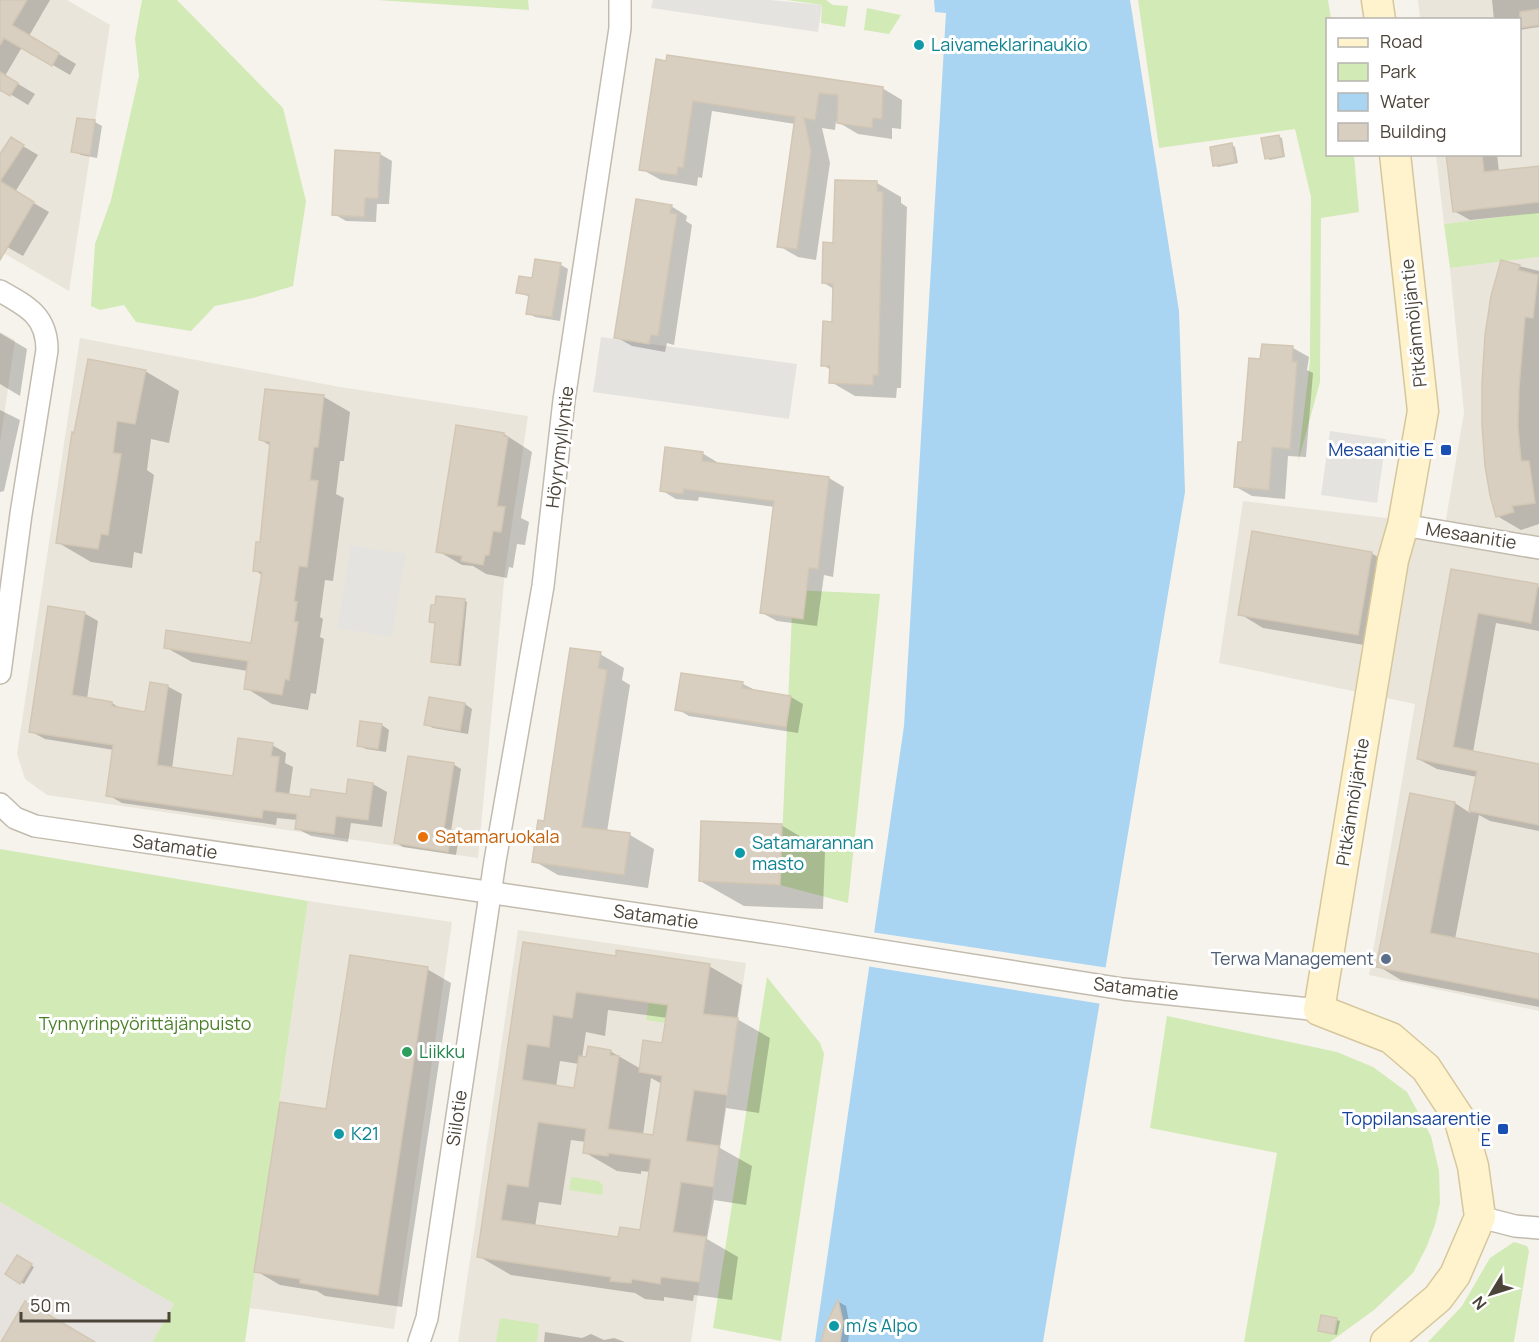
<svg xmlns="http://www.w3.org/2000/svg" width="1539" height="1342" viewBox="0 0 1539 1342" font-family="Manrope,sans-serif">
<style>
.residential{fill:#eae5da}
.industrial{fill:#e6e2dd}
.green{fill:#d2eab5}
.parking{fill:#e5e3e0}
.water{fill:#a9d4f2}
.pier{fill:#f6f3ec}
.shadow{fill:#0003;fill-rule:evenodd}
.building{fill:#d8cfc1;stroke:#d3c7b4;stroke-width:1.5;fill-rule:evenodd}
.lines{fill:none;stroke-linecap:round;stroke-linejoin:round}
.street-casing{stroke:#c2bbae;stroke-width:24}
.secondary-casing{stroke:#d6c79b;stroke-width:33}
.street{stroke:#fff;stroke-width:21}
.secondary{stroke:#fff3cd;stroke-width:30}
.culture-dot{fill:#0f9aa8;stroke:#fff;stroke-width:2}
.transit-dot{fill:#1a4fb4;stroke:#fff;stroke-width:2}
.food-dot{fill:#e8710a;stroke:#fff;stroke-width:2}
.service-dot{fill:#5c6f8a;stroke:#fff;stroke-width:2}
.leisure-dot{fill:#2e9e5b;stroke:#fff;stroke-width:2}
.labels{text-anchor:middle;stroke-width:6;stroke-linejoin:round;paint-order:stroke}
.culture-label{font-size:18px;fill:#0d838f;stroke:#fff;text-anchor:start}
.street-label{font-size:18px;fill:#4b4439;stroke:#fff}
.transit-label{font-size:18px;fill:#164399;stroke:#fff;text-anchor:end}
.food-label{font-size:18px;fill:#c56008;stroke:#fff;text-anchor:start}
.service-label{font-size:18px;fill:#4e5e75;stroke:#fff;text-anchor:end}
.park-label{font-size:18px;fill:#4a7f2a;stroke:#fff}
.leisure-label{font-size:18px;fill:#27864d;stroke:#fff;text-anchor:start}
</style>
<rect width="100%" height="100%" fill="#f6f3ec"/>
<g class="residential">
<path d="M0,0H67L110,25L69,291L0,251Z"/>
<path d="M1418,0H1539V212L1444,224L1436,155L1520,154V20L1420,19Z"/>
<path d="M1539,257V1011L1369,975L1415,704L1219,663L1243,501L1445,525L1464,413L1450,268Z"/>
<path d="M0,332L15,340L0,443Z"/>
<path d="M80,338L340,387L528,416L505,571L478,858L47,795L25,779L17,754Z"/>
<path d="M308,901L452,922L394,1329L250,1308Z"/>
<path d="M518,930L746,963L691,1342H458Z"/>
</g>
<path class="industrial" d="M0,1202L174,1304L152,1342H0Z"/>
<g class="green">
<path d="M142,0H177L283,108L306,201L293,286L253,298L215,306L191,331L136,322L124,305L100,310L91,306L95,244L111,200L139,76L135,38Z"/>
<path d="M377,0H528L529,10Z"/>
<path d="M787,0H826L833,5L848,6L845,27L821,23L822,5Z"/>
<path d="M1138,0H1328L1331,19L1328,20V154L1354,155L1359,212L1321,218L1320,382L1298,462L1310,361L1311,197L1295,129L1159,148Z"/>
<path d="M867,8L901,15L889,34L864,30Z"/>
<path d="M1539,212V257L1450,268L1444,224Z"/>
<path d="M793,590L880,594L848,903L780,885Z"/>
<path d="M0,849L308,901L245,1342H152L174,1304L0,1202Z"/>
<path d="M767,977L820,1043L824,1054L781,1341L713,1328Z"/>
<path d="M650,996L669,999L665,1023L646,1020Z"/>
<path d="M1167,1016L1337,1052L1373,1067L1407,1092L1431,1136L1439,1171L1440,1203L1435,1225L1426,1248L1413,1273L1374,1310L1330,1342H1244L1277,1153L1150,1128Z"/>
<path d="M571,1177L599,1181L603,1186L602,1195L569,1190Z"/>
<path d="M1514,1242L1527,1246L1529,1251L1514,1342H1428L1462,1306L1490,1258Z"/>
<path d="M500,1318L539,1324L537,1342H496Z"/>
</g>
<g class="parking">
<path d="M653,0H770L822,5L818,32L651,8Z"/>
<path d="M601,337L797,364L789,419L593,392Z"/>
<path d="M1330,431L1386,439L1377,503L1321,495Z"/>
<path d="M351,545L406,554L392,637L337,628Z"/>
</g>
<path class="water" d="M934,0H1130L1179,311L1185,492L1043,1342H815L904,726L946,13L935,12Z"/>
<g class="pier">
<path d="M871,932L1109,968L1102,1004L866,966Z"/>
<path d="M859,1016H860L812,1342Z"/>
</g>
<g class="shadow">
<path d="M0,0H50L29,36L76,64L70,75L22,47L5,76L35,94L28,105L2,89L0,92Z"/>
<path d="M1492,0H1539V27L1520,30V20H1494Z"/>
<path d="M657,61L882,88L902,100L901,129L892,128V139L858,134L836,121L835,130L822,128L830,163L816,260L798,257L779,246L795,124L712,111L702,178L698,177L697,186L661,180L641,169Z"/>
<path d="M95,122L102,126L97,158L81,155L73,151Z"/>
<path d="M1279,137L1282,138L1285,157L1270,160L1266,158Z"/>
<path d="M11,139L38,155L15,192L49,212L23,256L0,243V157Z"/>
<path d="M1232,145L1235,147L1238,163L1218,167L1214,165Z"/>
<path d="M380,154L392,161L389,204H377L376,222L346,221L334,214Z"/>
<path d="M1448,154H1497L1499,172L1539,168V213L1470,220L1454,211Z"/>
<path d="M836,182L877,183L901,197V203L907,207L901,388H897L896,398L855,396L831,382V370L823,365L833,323L834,289L824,283L834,244Z"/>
<path d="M671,206L687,216L686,221L692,225L674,345L667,343L665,352L632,346L616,337Z"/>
<path d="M1502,262L1539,271V524L1521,530L1497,516Z"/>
<path d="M561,265L568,269L560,321L535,317L528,313L530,297L518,292L533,279Z"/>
<path d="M0,333L27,349L20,396L0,384Z"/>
<path d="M1293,348L1309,357L1307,370L1313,373L1306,457L1288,456L1285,499L1252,496L1236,487L1262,361Z"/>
<path d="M145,371L179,391L169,443L151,439L147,470L154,475L142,554L134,552L132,568L91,562L57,542L75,434Z"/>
<path d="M324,397L350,412L344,461H340L336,494L344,498L333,581L325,580L320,617L323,619L320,637L324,639L316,694L311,693L308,710L272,704L246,688L248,671L192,662L165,647L253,644L263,576L255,570L261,544L271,446L261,440Z"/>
<path d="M0,410L20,420L4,491L0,492Z"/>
<path d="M504,434L532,452L521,518L529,522L525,545L517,544L513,568L509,567L507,578L486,574L473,566L462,565L438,551Z"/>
<path d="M702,453L717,462V464L829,478L844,487L833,577L824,575L817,626L777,621L762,613L775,507L699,497L698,501L676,499L661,490Z"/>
<path d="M1371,553L1395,567L1382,648L1263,628L1240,614Z"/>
<path d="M1453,570L1539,587V631L1496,623L1473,752L1539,765V831L1490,821L1479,815L1455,939L1539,956V1007L1401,980L1378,966L1455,803L1470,813L1477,777L1437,769L1418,759Z"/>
<path d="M464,600L467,602L461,666L436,663L433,661L436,624L431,621Z"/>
<path d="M84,613L98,621L87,699L112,703L123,710L147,713L167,686L182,694L172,769L234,778L272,745L286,753L285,763L293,767L289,796L311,799L348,796L373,784L387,792L382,827L351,823L348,842L311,836L296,828L297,820L277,818L276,825L122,803L108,795L114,750L45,739L30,731Z"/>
<path d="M600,654L624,668L622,680L630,685L607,832L630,835L654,849L648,888L558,875L534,861Z"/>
<path d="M743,684L755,690L791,697L803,704L798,733L689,716L677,709Z"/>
<path d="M465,704L472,709L468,734L433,728L426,724Z"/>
<path d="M382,725L389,730L386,752L366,749L358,745Z"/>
<path d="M453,764L461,769L451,831L459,836L456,855L403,847L395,842Z"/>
<path d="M781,825L825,851L823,909L744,906L700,881Z"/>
<path d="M525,944L617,957L709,966L742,985L737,1019L770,1038L759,1113L726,1108L720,1148L752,1166L746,1205L714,1200L707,1239L738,1257L732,1300L694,1295L693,1301L664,1297V1301L645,1299L635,1293L511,1275L478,1256ZM608,1010L668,1018L664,1045L641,1069L610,1051L582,1058L586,1032L605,1036ZM560,1061L579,1064L575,1089L556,1087ZM651,1078L662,1084L654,1137L643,1135ZM571,1140L586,1142L584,1152L617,1171L641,1174V1171L650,1172L641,1231L619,1239L535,1227L539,1202L561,1205Z"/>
<path d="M427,969L451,983L402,1307L325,1296L317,1291L280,1285L256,1271L328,1111Z"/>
<path d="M17,1257L34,1267L24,1284L7,1274Z"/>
<path d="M839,1302L846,1306L850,1327L848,1342H823L827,1324Z"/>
<path d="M1337,1320L1340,1321L1337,1335L1320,1330Z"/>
<path d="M545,1332L582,1338L591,1334L604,1340L614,1338L625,1342H544Z"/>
</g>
<g class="building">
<path d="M0,0H27L12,25L59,53L52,66L4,38L0,45Z"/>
<path d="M1539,9V25L1520,28V12Z"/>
<path d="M667,55L883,87L882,119L873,118L872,128L837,123L838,95L819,93L815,120L804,118L811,151L797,249L777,247L795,117L693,101L683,168L678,167L677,175L639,170L656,59L666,61Z"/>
<path d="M0,72L18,83L10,96L0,90Z"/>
<path d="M77,118L95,120L90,155L71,152Z"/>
<path d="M1279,135L1283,156L1265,159L1261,138Z"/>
<path d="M11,137L24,145L0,181L34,202L0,260V154Z"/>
<path d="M1232,143L1235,162L1213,166L1210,147Z"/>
<path d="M335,150L380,153L378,198H365L364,217L332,215Z"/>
<path d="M1446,154H1482L1484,172L1539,166V202L1453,212Z"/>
<path d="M835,180L877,181V191L883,192L878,375H873V385L829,383L830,366H821L823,321L832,322L833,284L822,283L823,242L833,243Z"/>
<path d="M636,199L672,205L670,213L677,214L658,336L651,335L649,344L614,338Z"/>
<path d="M535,259L561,263L552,317L526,314L529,295L516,293L519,276L532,278Z"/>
<path d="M1501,260L1520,265L1518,270L1538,275L1533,318L1525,317L1519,388L1518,427L1521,461H1529L1535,503L1512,506L1514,512L1496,517L1490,495L1485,466L1482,424V384L1485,335L1491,296Z"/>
<path d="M1262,344L1293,346L1292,362H1297L1290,449L1272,447L1269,490L1234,487L1238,442H1242L1249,358L1260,359Z"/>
<path d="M88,359L146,370L135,424L117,421L113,453L121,454L108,535L101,534L98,549L56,543L72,432L74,433Z"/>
<path d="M265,389L324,395L318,447H314L310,480L318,481L312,529L307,567L299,566L294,601L297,602L294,622H298L289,680L285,679L282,695L244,689L248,661L164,648L166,630L251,643L262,572L253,571L256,542H260L270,442L259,440Z"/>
<path d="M456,425L504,433V436L508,437L497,506L505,507L501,532L493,531L489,555H485L483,565L461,561L462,556L436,552Z"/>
<path d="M665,447L703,452L702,461L829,477L818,569L809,568L803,619L760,613L774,501L684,489L683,494L660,491Z"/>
<path d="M1252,531L1372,552L1358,635L1238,615Z"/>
<path d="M1451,569L1538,584L1531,623L1478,613L1453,747L1539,764V825L1469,811L1477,771L1417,759Z"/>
<path d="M436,596L465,599L458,665L431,662L435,623L429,622L431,605H435Z"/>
<path d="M48,606L85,612L72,695L112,702V706L145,712L150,682L168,685L157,765L233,776L238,738L273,743L271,756L279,757L275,792L310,797L311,789L346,794L348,779L373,783L368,820L336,816L334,834L295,829L297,814L263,810L262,818L106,796L113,745L29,732Z"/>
<path d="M570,648L601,652L598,668L607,670L582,827L630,833L624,875L532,862L538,820L544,821Z"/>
<path d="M681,673L743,682L742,688L791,696L786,727L675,710Z"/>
<path d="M429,697L465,703L460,731L424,725Z"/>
<path d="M360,721L382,724L378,749L357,746Z"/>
<path d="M408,756L454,763L444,829L452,830L448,852L394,843Z"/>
<path d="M1410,793L1455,802L1430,933L1539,954V999L1376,967Z"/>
<path d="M701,821L782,824L780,885L699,881Z"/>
<path d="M523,942L616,956V950L710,964L703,1014L738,1018L727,1095L694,1090L686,1141L719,1146L713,1187L681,1182L673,1232L706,1237L699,1282L661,1277L660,1284L632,1279L631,1283L620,1282L610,1281L611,1277L477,1257ZM576,992L668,1005L662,1043L643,1040L639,1072L662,1076L653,1135L608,1129L619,1056L610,1055L611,1050L588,1046L586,1057L579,1056L574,1088L522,1080L527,1044L549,1047L553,1015L572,1018ZM538,1122L586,1129L583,1153L608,1156V1153L651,1159L640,1230L620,1227L618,1237L501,1220L507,1184L528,1187Z"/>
<path d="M350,955L428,967L378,1295L300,1283V1279L254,1272L280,1102L326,1109Z"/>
<path d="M17,1255L32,1264L20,1284L5,1274Z"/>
<path d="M838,1300L843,1322L840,1342H821L826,1324Z"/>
<path d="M25,1301L95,1342H1Z"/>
<path d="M1321,1315L1337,1318L1334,1334L1318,1331Z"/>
</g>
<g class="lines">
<g class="street-casing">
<g id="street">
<path d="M0,291C27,306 47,316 47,350L21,514L0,673"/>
<path d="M1403,525L1539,548"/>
<path d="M0,804L15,818L35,826L782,935L1123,989L1319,1010"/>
<path d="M1480,1217L1515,1226L1539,1228"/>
<path d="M419,1342L427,1318L495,861L543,586L564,400L620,28V0"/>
</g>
</g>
<g class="secondary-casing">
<g id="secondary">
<path d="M1377,0L1380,20"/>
<path d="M1386,1342L1438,1298L1455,1275L1480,1217L1473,1166L1459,1118L1426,1068L1391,1038L1319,1010L1393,560L1403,525L1423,411L1395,154"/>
</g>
</g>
<use href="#street" class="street"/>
<use href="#secondary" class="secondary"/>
</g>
<g class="culture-dot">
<circle cx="919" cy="45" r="6"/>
<circle cx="740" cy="853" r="6"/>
<circle cx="339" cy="1134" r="6"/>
<circle cx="834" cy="1326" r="6"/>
</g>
<g class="transit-dot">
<rect x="1440" y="444" width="12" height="12" rx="3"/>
<rect x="1497" y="1123" width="12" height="12" rx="3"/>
</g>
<circle class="food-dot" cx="423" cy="837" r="6"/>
<circle class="service-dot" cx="1386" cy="959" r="6"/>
<circle class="leisure-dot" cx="407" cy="1052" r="6"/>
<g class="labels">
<g class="culture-label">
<text x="931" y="51">Laivameklarinaukio</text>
<text x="752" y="849">Satamarannan<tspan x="752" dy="21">masto</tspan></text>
<text x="351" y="1140">K21</text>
<text x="846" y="1332">m/s Alpo</text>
</g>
<g class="street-label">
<text transform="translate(1414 323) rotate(-96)" y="6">Pitkänmöljäntie</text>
<text transform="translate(560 447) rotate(-83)" y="6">Höyrymyllyntie</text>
<text transform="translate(1471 536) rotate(9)" y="6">Mesaanitie</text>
<text transform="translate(1353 802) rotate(-81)" y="6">Pitkänmöljäntie</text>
<text transform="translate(175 847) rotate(8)" y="6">Satamatie</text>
<text transform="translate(656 917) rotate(8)" y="6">Satamatie</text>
<text transform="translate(1136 989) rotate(7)" y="6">Satamatie</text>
<text transform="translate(457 1118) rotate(-82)" y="6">Siilotie</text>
</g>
<g class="transit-label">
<text x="1434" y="456">Mesaanitie E</text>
<text x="1491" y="1125">Toppilansaarentie<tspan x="1491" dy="21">E</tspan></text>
</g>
<g class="food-label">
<text x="435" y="843">Satamaruokala</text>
</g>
<g class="service-label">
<text x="1374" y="965">Terwa Management</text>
</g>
<g class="park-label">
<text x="145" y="1030">Tynnyrinpyörittäjänpuisto</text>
</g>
<g class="leisure-label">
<text x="419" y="1058">Liikku</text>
</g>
</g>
<rect x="1326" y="18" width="195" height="138" fill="#ffffff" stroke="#b7b4b0" stroke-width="1.5"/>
<rect x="1338" y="38" width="30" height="9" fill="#fff3cd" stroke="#b7b4b0" stroke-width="1.5"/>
<text x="1380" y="48" font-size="18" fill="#4b4439">Road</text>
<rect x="1338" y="63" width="30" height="18" fill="#d2eab5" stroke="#b7b4b0" stroke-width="1.5"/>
<text x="1380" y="78" font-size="18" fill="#4b4439">Park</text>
<rect x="1338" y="93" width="30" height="18" fill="#a9d4f2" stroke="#b7b4b0" stroke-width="1.5"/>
<text x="1380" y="108" font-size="18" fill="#4b4439">Water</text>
<rect x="1338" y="123" width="30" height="18" fill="#d8cfc1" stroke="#b7b4b0" stroke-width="1.5"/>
<text x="1380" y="138" font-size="18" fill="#4b4439">Building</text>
<g transform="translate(1491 1294) rotate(232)" stroke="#ffffff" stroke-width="4.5" paint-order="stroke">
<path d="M0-4.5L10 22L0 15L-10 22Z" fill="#4b4439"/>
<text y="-9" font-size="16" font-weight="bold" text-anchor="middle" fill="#4b4439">N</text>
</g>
<path d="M21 1312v9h148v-9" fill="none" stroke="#4b4439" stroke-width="3"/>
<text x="30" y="1312" font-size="18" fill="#4b4439" stroke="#ffffff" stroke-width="4.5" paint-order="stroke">50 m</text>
</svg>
